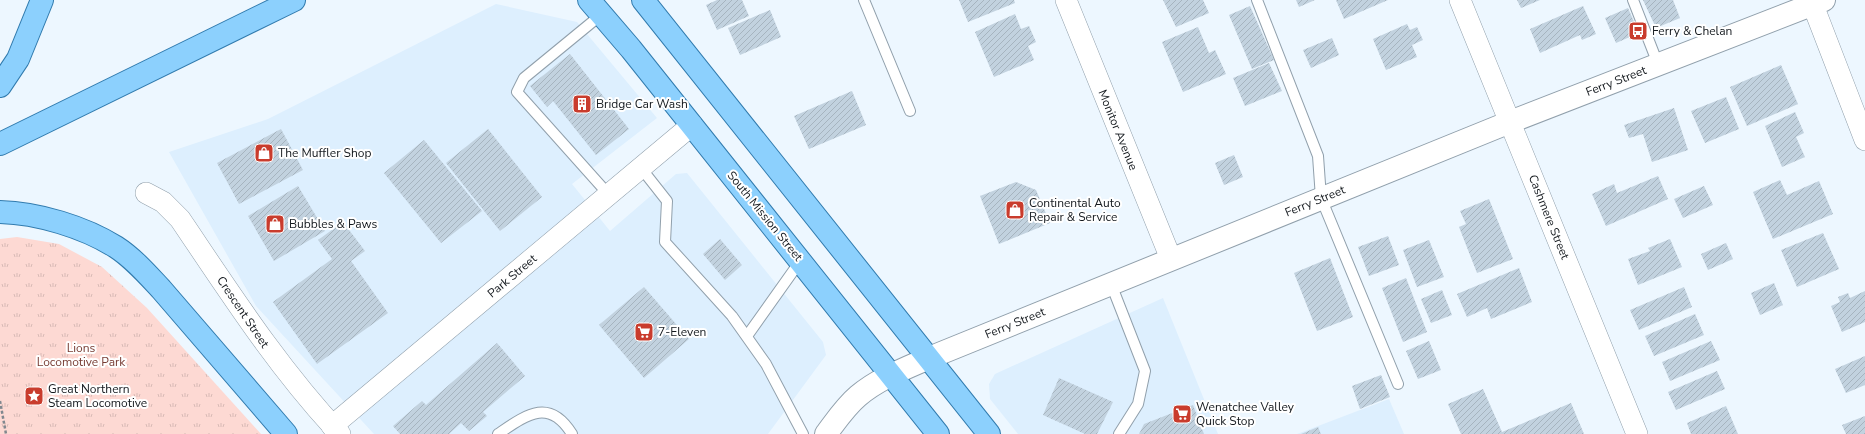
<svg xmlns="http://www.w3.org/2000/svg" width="1865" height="434" viewBox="0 0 1865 434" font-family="'Nunito Sans',sans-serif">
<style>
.built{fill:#ddeffe}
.grass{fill:url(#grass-tufts)}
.building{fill:url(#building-hatch)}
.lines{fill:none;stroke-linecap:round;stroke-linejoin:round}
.lane-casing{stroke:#91a0ac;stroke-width:12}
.street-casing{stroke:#91a0ac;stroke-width:22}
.secondary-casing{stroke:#91a0ac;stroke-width:24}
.primary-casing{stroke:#317bae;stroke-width:24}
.path{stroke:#81888f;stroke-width:2.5;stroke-dasharray:3 2;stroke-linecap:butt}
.lane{stroke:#fff;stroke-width:10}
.street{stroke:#fff;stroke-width:21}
.secondary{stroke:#fff;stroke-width:22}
.primary{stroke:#8cd0fd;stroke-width:22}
.labels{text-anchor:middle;stroke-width:4;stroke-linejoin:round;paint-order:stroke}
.poi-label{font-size:12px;fill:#14191e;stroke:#fff;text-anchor:start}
.street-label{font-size:12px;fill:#14191e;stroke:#fff}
.park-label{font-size:12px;fill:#773c33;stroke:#fff}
</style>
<defs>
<pattern id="grass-tufts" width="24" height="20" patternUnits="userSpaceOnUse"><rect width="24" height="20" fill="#fdd9d3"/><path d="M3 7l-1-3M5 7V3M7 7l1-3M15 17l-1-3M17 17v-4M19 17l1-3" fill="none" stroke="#d8bab5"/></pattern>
<pattern id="building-hatch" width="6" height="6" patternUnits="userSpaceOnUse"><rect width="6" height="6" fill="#c2d2df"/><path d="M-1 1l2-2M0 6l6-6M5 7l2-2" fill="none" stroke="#a6b4bf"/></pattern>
</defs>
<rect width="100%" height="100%" fill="#edf7ff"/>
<g class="built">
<path d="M496,4L577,22L657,118L572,184L610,231L676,174L687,173L823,342L826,355L768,434H374L256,306L169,152L268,119Z"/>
<path d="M1163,298L1218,434H1018L990,399L989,384L995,374Z"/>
<path d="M1389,399L1404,434H1297Z"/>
</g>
<path class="grass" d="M17,237L59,244L102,267L147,308L261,434H0V239Z"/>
<g class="building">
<path d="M717,0H742L749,16L717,30L706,5Z"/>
<path d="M959,0H1014L1015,3L968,22Z"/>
<path d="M1163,0H1203L1209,13L1176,27Z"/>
<path d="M1296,0H1315L1299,7Z"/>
<path d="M1336,0H1388L1344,19Z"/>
<path d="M1517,0H1540L1521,8Z"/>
<path d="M1643,0H1673L1680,18L1656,28Z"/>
<path d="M1250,6L1274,60L1252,69L1229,15Z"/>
<path d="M1583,6L1596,34L1582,40L1580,35L1540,53L1530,29Z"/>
<path d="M1628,8L1639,33L1616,43L1605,18Z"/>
<path d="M770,10L781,37L740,55L728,28Z"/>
<path d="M1015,14L1021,29L1029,26L1036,42L1028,46L1034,60L994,77L975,32Z"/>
<path d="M1407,24L1410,30L1417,27L1423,40L1412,45L1417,57L1386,70L1373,39Z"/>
<path d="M1198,27L1209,53L1215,50L1226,74L1183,92L1162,42Z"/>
<path d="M1332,38L1339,55L1311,68L1303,50Z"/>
<path d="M570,54L629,129L596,155L553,101L547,107L530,86Z"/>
<path d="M1269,63L1282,91L1245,106L1233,78Z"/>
<path d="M1781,65L1798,104L1747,126L1730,87Z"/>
<path d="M852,91L866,125L809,149L794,116Z"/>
<path d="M1726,97L1739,129L1705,143L1691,111Z"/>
<path d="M1674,108L1688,150L1652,162L1643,134L1629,138L1624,125Z"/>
<path d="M1795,112L1804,133L1796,137L1805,157L1782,167L1765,126Z"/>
<path d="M281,129L303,170L239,204L217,163Z"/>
<path d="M488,129L542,197L500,231L446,163Z"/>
<path d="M424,140L482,211L441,243L384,173Z"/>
<path d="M1234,155L1243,177L1224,185L1215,163Z"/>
<path d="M1658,176L1668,199L1606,226L1592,194L1614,184L1617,193Z"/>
<path d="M1780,180L1787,195L1819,181L1833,214L1773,239L1753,192Z"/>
<path d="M1016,182L1036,190L1050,223L999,244L980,196Z"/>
<path d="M298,186L325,231L274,261L248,216Z"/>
<path d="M1704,186L1713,205L1683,218L1674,199Z"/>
<path d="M1489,199L1513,259L1477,273L1459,227L1466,224L1460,211Z"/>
<path d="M343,222L365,251L351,261L388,313L317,364L273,302L332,259L318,240Z"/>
<path d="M1823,233L1839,269L1797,287L1781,250Z"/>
<path d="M1388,236L1399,265L1369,276L1358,247Z"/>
<path d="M720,239L742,265L725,280L703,254Z"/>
<path d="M1670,239L1682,267L1638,285L1628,259L1650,251L1648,248Z"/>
<path d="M1429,240L1444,277L1417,287L1403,250Z"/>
<path d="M1726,243L1733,259L1708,270L1701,254Z"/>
<path d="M1330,258L1353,317L1317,331L1294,273Z"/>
<path d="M1519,268L1532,302L1491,319L1487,308L1467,317L1457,294Z"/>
<path d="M1406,278L1427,332L1403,342L1382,288Z"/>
<path d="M1774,283L1783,305L1760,315L1751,293Z"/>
<path d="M644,287L689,339L644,378L599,325Z"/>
<path d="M1684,287L1692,307L1639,330L1630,310Z"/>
<path d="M1442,290L1452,315L1431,323L1421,299Z"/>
<path d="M1865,291V322L1842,332L1831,306L1840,302L1838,297L1848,293L1850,298Z"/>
<path d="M1695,314L1704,335L1654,356L1645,336Z"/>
<path d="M1429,341L1441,370L1418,379L1406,351Z"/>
<path d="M1711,341L1720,360L1670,381L1662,362Z"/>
<path d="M497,343L525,376L483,412L487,416L469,431L461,423L449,434H400L393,426L422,401L426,405Z"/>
<path d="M1865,356V385L1846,393L1835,369Z"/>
<path d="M1717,371L1725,389L1676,410L1668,392Z"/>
<path d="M1381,375L1390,397L1360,409L1352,386Z"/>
<path d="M1059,378L1113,402L1097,434H1085L1043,415Z"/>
<path d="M1483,389L1502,432L1571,403L1584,434H1461L1448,404Z"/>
<path d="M1193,405L1204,434H1139L1144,424Z"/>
<path d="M1726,406L1738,434H1691L1687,423Z"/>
<path d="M1865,416V434H1846L1842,425Z"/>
<path d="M1318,427L1321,434H1301Z"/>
</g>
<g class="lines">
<g class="lane-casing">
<g id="lane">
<path d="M864,0L910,111"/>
<path d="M1257,0L1318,156L1321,198L1398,384"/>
<path d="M1633,0L1658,64"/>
<path d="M602,14L524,78L517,92L609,195"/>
<path d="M641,168L667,201L665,242L732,316L766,364L803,434"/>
<path d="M1111,284L1145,371L1138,404L1119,434"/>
<path d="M747,336L801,260"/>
<path d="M498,434C526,415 549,397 572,434"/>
</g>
</g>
<g class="street-casing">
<g id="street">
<path d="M1066,0L1171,259"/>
<path d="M1460,0L1637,434"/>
<path d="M1811,0L1865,140"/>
<path d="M146,193L163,202L180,219C230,293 278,368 340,434"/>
<path d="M332,426L692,125"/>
</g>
</g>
<g class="secondary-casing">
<path id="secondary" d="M826,434C836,421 845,407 858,396C878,379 904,369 929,358L1510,122L1824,0"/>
</g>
<g class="primary-casing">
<g id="primary">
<path d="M589,0L631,49L938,434"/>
<path d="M643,0L989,434"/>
<path d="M0,86L18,59L42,0"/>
<path d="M0,144L294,0"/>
<path d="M0,212C38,213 84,227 116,247C133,258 147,274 161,289L286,434"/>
</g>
</g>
<path class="path" d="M0,401L6,434"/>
<use href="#lane" class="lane"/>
<use href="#street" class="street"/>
<use href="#secondary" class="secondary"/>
<use href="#primary" class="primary"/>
</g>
<defs>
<g id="bus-square" transform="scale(1)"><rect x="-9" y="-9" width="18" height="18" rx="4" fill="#c93c2d" stroke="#fff"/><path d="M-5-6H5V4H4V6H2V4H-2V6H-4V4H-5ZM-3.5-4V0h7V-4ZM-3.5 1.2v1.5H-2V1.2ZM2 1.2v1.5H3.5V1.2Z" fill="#fff"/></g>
<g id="building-square" transform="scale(1)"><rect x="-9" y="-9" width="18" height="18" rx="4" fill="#c93c2d" stroke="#fff"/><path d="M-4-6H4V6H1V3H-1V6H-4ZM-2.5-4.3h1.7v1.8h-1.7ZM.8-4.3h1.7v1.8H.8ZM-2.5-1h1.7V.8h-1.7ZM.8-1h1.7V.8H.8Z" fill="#fff"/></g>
<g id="shop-square" transform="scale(1)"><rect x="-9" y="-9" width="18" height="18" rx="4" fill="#c93c2d" stroke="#fff"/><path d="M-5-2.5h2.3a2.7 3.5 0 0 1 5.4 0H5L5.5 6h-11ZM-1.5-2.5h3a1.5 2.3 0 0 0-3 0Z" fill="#fff"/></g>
<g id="supermarket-square" transform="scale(1)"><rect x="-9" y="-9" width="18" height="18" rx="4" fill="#c93c2d" stroke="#fff"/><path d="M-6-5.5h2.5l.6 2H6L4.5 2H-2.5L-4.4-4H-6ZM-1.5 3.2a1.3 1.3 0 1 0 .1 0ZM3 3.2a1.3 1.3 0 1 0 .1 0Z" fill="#fff"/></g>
<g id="sight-square" transform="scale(1)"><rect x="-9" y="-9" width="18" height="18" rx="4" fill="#c93c2d" stroke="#fff"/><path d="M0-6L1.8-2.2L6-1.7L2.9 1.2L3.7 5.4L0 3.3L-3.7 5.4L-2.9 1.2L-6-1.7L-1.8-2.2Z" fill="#fff"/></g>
</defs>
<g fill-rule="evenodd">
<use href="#bus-square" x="1638" y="31"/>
<use href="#building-square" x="582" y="104"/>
<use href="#shop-square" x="264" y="153"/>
<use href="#shop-square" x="1015" y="210"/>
<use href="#shop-square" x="275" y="224"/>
<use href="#supermarket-square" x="644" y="332"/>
<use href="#sight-square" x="34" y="396"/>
<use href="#supermarket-square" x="1182" y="414"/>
</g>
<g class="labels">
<g class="poi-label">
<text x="1652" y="35">Ferry &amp; Chelan</text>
<text x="596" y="108">Bridge Car Wash</text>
<text x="278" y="157">The Muffler Shop</text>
<text x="1029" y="207">Continental Auto<tspan x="1029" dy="14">Repair &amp; Service</tspan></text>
<text x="289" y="228">Bubbles &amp; Paws</text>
<text x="658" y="336">7-Eleven</text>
<text x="48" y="393">Great Northern<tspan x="48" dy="14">Steam Locomotive</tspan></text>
<text x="1196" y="411">Wenatchee Valley<tspan x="1196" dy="14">Quick Stop</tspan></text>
</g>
<g class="street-label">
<text transform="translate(1616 81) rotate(-21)" y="4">Ferry Street</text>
<text transform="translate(1118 130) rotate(68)" y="4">Monitor Avenue</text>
<text transform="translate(1315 201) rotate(-22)" y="4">Ferry Street</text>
<text transform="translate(765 216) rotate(51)" y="4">South Mission Street</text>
<text transform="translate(1549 217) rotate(68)" y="4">Cashmere Street</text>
<text transform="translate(512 276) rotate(-40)" y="4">Park Street</text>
<text transform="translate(243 312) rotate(56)" y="4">Crescent Street</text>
<text transform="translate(1015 323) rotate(-22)" y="4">Ferry Street</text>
</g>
<g class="park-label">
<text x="81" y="352">Lions<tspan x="81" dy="14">Locomotive Park</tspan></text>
</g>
</g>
</svg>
